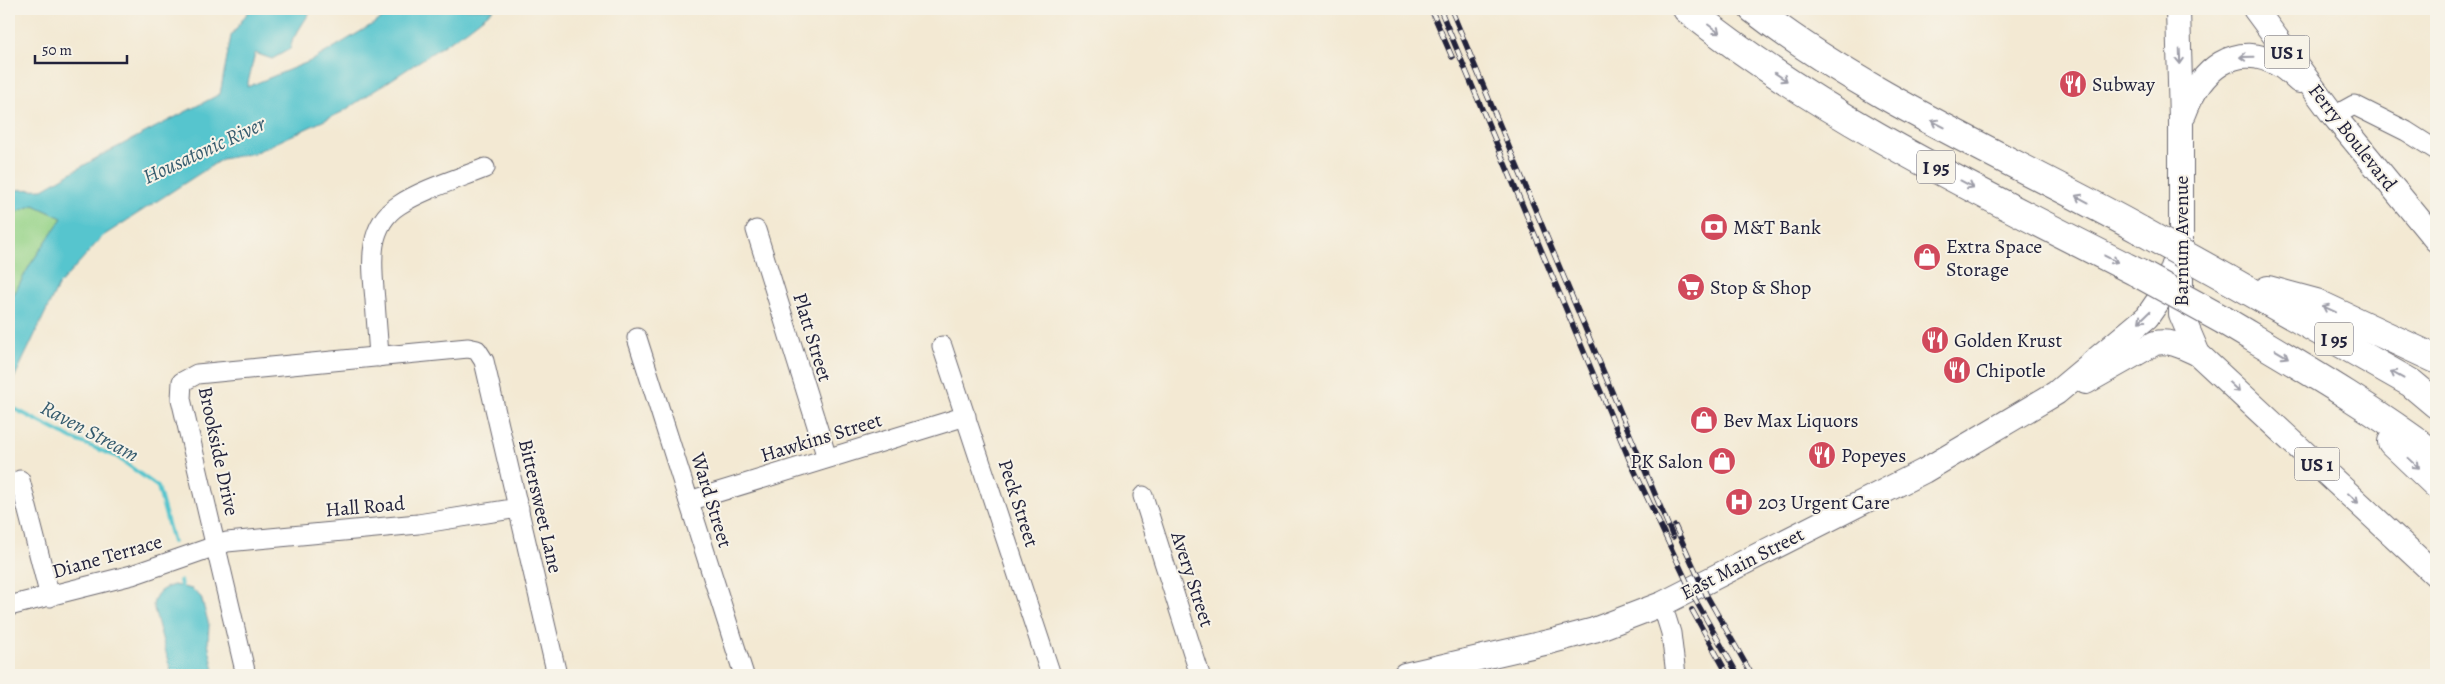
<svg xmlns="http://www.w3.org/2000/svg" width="2445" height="684" viewBox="0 0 2445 684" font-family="Alegreya,serif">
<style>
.green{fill:#96d388;stroke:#5c7a62}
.water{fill:#57c5ce;stroke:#3c7484}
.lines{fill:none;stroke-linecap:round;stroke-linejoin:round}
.stream{stroke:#57c5ce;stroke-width:4}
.minor-casing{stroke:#6b6870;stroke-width:21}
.major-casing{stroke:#6b6870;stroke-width:26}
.highway-casing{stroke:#6b6870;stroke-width:30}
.minor{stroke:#fff;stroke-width:19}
.major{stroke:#fff;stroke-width:24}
.highway{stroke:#fff;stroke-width:28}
.rail-casing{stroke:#22223b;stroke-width:5.5}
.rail{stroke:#f7f3e8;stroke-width:4;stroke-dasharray:11;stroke-linecap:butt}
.highway-bridge-casing{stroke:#6b6870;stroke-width:30;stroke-linecap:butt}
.highway-bridge{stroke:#fff;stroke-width:28}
.oneway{stroke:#9c9ca7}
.labels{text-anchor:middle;stroke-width:4;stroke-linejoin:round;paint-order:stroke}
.shield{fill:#f7f3e8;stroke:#62616f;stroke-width:1}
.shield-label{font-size:19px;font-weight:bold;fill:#22223b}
.poi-label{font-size:20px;fill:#22223b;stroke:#f7f3e8;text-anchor:start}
.street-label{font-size:20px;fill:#22223b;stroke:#f7f3e8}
.water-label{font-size:21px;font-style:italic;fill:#355b6e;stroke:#f7f3e8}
</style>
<rect width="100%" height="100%" fill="#f7f3e8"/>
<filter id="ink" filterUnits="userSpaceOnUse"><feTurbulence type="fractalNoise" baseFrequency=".02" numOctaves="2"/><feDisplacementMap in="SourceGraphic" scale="10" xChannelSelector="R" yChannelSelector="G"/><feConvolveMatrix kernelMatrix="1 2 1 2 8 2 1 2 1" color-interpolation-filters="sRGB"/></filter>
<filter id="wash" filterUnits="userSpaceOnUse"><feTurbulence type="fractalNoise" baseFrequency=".0096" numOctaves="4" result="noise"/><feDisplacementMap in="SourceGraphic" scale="20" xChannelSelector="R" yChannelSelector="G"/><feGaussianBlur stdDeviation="1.12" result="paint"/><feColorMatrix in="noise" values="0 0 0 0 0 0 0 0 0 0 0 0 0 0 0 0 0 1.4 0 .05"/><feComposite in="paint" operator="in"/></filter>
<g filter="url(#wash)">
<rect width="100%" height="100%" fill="#f3e9d3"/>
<path class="green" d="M34,205L62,218L30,265L9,303V215Z"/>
<g class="water">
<path d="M250,9H312L293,39L290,49L272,59L255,53L247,87L313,60L398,9H494L467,30L342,112L254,153L222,159L103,236L58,286L9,389V303L30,265L62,218L34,205L9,215V190L43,189L100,156L220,94L231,36Z"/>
<path d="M174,585L192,589L201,597L209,625L208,643L215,675H172L153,605C155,592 163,588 174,585Z"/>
</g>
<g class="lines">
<g class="stream">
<path d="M9,406L73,439L117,457L158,487L173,542"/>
<path d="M180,581L182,590"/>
</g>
</g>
</g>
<g filter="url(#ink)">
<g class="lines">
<g class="minor-casing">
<g id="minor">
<path d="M2334,116L2354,105L2406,131L2436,150"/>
<path d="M756,230L827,458"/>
<path d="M637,338L744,675"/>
<path d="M942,346L1051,675"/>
<path d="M379,357C378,338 376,319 375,300C372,266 366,226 399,205C423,189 458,179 485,168"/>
<path d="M20,480L50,597"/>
<path d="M1143,496L1200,675"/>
<path d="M689,501L966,416"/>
<path d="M1662,604L1671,633L1676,675"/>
<path d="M9,606L132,575L227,542L418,524L519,508"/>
<path d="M246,675L181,399L182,382L197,374L468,348L477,350L484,361L557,675"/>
</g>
</g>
<g class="major-casing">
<g id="major">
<path d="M2178,9L2181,120V314L2198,354L2436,575"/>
<path d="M2255,9L2334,116L2436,240"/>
<path d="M2184,114C2200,71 2235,38 2281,66C2288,70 2293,76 2299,81"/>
<path d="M2086,382L2155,343C2172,340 2183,347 2198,354"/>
<path d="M1405,675L1553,641L1594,630L1662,604L1924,471L2056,393L2147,317L2165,291L2181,244"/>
</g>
</g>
<g class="highway-casing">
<g id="highway">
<path d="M1687,9C1823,118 1984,194 2138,273"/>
<path d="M1753,9C1871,100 2010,158 2140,230"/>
<path d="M2228,279L2411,383L2436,404"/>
<path d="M2268,290L2316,303L2436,359"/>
<path d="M2225,321C2297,364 2369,405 2436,456"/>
<path d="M2392,442L2436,484"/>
</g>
</g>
<use href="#minor" class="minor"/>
<use href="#major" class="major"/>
<use href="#highway" class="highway"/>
<g class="rail-casing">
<g id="rail">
<path d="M1431,9L1452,57"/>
<path d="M1440,9L1629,459L1696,601L1738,675"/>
<path d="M1451,9L1673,537"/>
<path d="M1675,526L1707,596L1752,675"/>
<path d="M1692,610L1728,675"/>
</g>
</g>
<use href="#rail" class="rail"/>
<g class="highway-bridge-casing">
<g id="highway-bridge">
<path d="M2140,230L2228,279"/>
<path d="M2138,273L2225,321"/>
</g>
</g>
<use href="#highway-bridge" class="highway-bridge"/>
</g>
<defs><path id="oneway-shaft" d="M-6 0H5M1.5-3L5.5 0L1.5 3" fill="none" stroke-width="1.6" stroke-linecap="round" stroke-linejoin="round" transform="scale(1.25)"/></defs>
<g class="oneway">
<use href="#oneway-shaft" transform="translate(1714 29) rotate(37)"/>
<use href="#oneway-shaft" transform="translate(2180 57) rotate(88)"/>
<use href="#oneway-shaft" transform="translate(2247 57) rotate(179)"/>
<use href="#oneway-shaft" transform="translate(1781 77) rotate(34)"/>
<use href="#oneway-shaft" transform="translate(1938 124) rotate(-153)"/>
<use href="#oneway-shaft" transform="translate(1967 184) rotate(28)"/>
<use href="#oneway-shaft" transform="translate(2082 199) rotate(-152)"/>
<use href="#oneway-shaft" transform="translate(2111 259) rotate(27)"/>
<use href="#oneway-shaft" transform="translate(2329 309) rotate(-155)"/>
<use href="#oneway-shaft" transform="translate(2144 317) rotate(136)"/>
<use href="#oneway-shaft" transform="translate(2282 354) rotate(31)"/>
<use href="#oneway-shaft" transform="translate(2397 375) rotate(-151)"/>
<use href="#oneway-shaft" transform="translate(2234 387) rotate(43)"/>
<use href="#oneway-shaft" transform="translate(2414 463) rotate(43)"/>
<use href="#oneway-shaft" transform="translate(2353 498) rotate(43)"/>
</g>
</g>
<defs>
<g id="restaurant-disc" transform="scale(1.4375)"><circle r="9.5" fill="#d1495b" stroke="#f7f3e8"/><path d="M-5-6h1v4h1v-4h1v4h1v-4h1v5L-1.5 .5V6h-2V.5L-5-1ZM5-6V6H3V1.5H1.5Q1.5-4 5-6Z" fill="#fff"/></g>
<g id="bank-disc" transform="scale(1.4375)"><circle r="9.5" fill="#d1495b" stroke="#f7f3e8"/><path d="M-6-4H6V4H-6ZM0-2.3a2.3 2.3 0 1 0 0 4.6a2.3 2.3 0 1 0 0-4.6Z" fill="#fff"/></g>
<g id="shop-disc" transform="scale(1.4375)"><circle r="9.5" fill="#d1495b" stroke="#f7f3e8"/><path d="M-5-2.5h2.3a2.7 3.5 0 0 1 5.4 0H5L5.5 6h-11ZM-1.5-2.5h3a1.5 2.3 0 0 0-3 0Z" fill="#fff"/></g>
<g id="supermarket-disc" transform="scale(1.4375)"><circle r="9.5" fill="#d1495b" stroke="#f7f3e8"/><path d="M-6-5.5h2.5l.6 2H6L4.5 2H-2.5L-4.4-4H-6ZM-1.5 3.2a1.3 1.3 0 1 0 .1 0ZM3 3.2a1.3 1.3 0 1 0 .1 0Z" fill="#fff"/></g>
<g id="hospital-disc" transform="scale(1.4375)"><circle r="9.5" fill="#d1495b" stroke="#f7f3e8"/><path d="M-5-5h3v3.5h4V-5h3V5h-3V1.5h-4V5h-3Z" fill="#fff"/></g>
</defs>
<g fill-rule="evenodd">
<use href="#restaurant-disc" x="2073" y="84"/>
<use href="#bank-disc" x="1714" y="227"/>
<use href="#shop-disc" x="1927" y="257"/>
<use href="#supermarket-disc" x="1691" y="287"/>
<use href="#restaurant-disc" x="1935" y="340"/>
<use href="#restaurant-disc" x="1957" y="370"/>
<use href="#shop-disc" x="1704" y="420"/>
<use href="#restaurant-disc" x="1822" y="455"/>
<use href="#shop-disc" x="1722" y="461"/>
<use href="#hospital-disc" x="1739" y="502"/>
</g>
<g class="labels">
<g class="shield">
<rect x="2264.5" y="35.5" width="45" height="33" rx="4"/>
<rect x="1917" y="150.5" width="38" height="33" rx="4"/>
<rect x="2315" y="322.5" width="38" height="33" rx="4"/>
<rect x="2294.5" y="447.5" width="45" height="33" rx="4"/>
</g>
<g class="shield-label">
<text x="2287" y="59">US 1</text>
<text x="1936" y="174">I 95</text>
<text x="2334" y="346">I 95</text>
<text x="2317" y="471">US 1</text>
</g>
<g class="poi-label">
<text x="2092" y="91">Subway</text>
<text x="1733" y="234">M&amp;T Bank</text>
<text x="1946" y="253">Extra Space<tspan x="1946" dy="23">Storage</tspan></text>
<text x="1710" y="294">Stop &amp; Shop</text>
<text x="1954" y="347">Golden Krust</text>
<text x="1976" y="377">Chipotle</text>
<text x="1723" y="427">Bev Max Liquors</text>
<text x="1841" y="462">Popeyes</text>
<text x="1703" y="468" text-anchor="end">PK Salon</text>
<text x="1758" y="509">203 Urgent Care</text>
</g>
<g class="street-label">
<text transform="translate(2353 137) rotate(52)" y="7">Ferry Boulevard</text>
<text transform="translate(2181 241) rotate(-90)" y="7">Barnum Avenue</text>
<text transform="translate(813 337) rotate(73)" y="7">Platt Street</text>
<text transform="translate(821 437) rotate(-17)" y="7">Hawkins Street</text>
<text transform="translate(219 451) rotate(78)" y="7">Brookside Drive</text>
<text transform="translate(712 500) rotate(73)" y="7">Ward Street</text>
<text transform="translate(1019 503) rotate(72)" y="7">Peck Street</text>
<text transform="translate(365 506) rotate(-5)" y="7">Hall Road</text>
<text transform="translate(541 506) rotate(77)" y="7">Bittersweet Lane</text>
<text transform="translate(107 556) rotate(-16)" y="7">Diane Terrace</text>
<text transform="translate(1742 563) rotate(-27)" y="7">East Main Street</text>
<text transform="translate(1193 579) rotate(72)" y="7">Avery Street</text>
</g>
<g class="water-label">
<text transform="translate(204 150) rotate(-25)" y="7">Housatonic River</text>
<text transform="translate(90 431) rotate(28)" y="7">Raven Stream</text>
</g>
</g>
<rect width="2445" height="684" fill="none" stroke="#f7f3e8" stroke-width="30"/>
<path d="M35 55v8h92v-8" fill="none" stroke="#22223b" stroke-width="2.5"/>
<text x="42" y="55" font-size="15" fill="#22223b" stroke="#f7f3e8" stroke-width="4" paint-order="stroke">50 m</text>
</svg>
